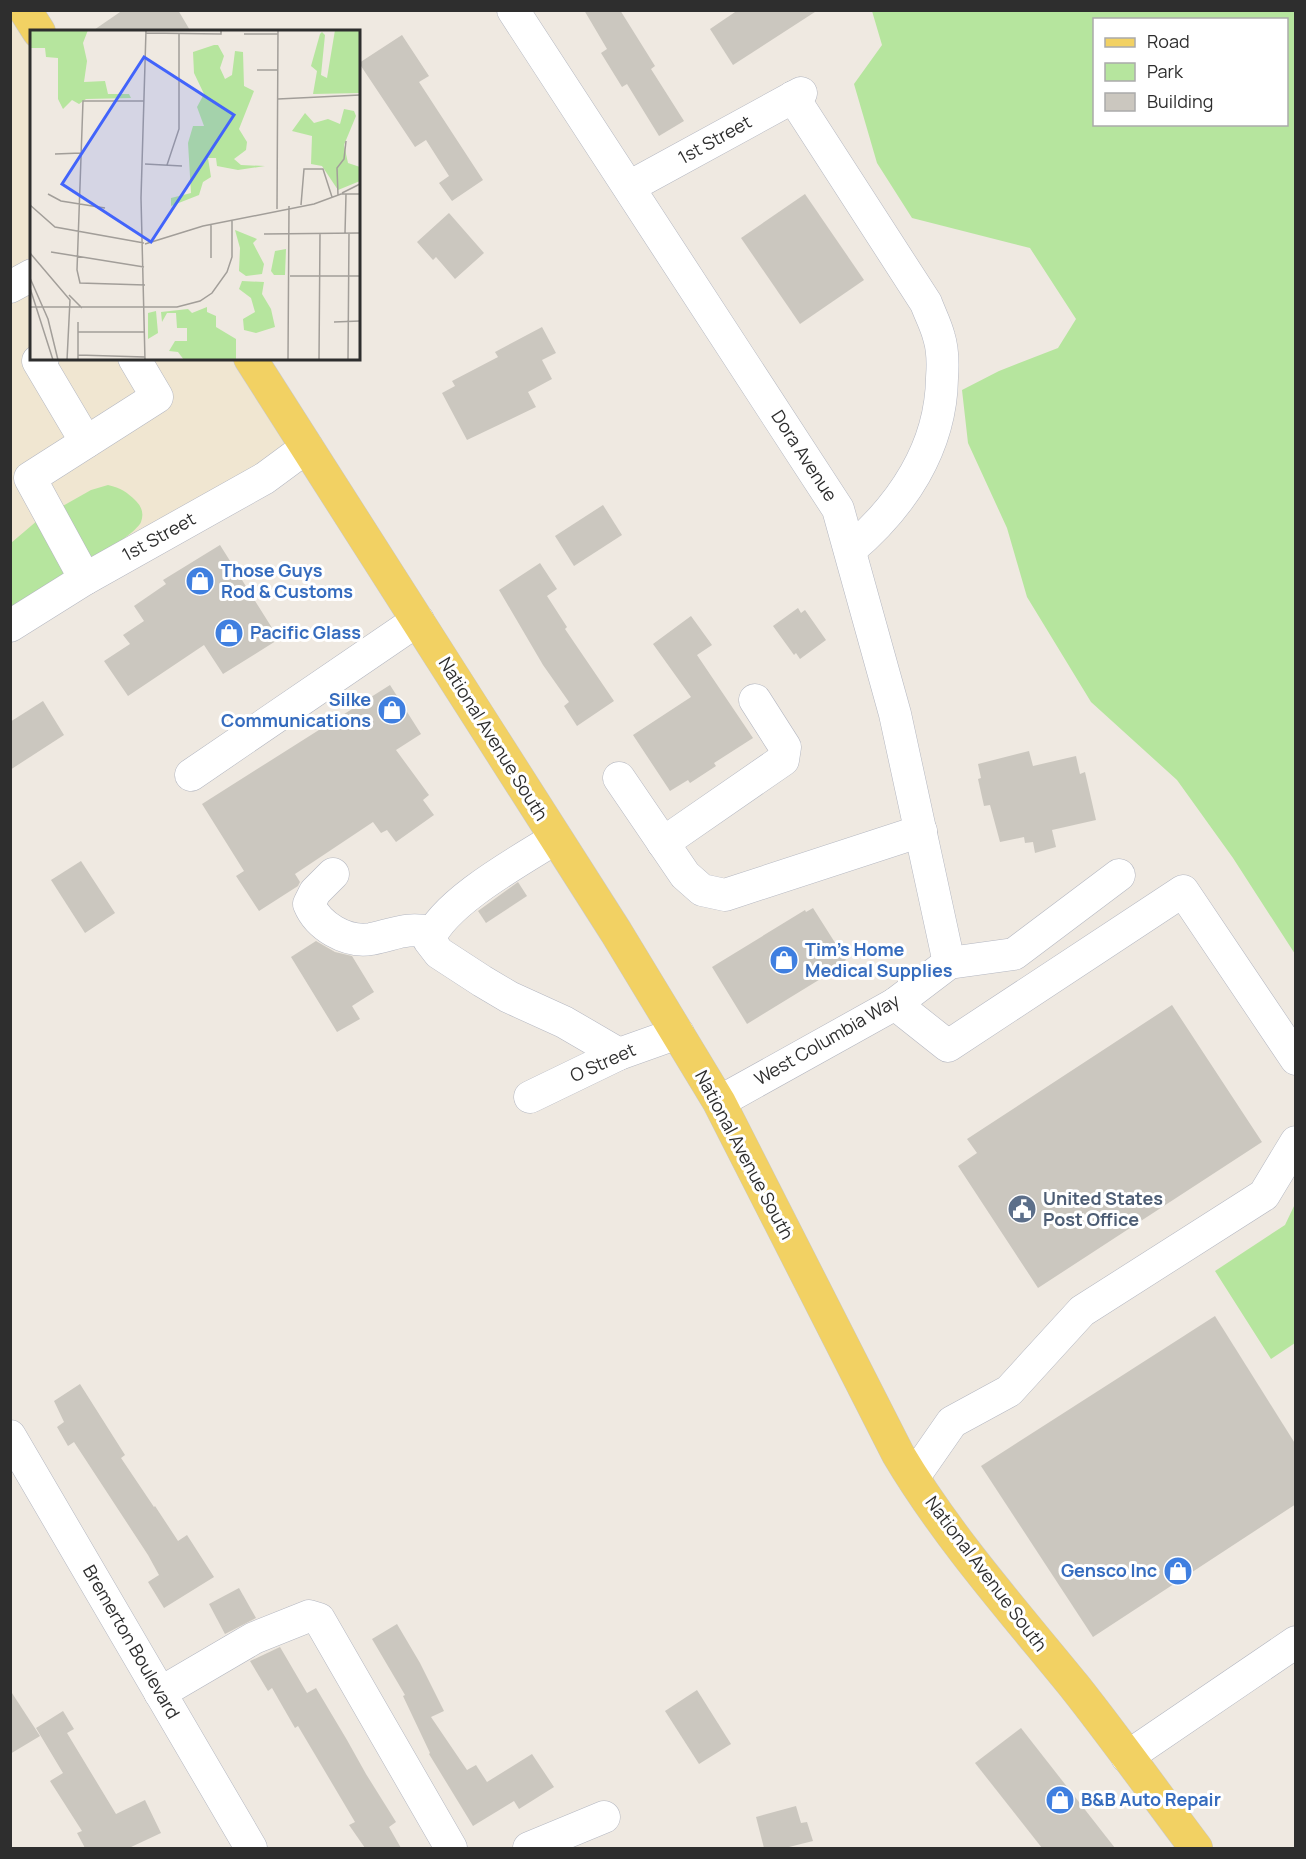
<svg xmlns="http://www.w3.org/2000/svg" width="1306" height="1859" viewBox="0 0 1306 1859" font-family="Manrope,sans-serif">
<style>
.education{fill:#f0e6d1}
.green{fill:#b6e59e;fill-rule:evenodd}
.building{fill:#cbc7bf}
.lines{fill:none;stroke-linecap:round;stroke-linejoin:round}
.minor-casing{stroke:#b4b7c1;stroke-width:33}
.major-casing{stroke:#c9c9c9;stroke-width:34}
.minor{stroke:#fff;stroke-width:32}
.major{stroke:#f2d163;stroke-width:33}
.labels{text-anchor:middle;stroke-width:6;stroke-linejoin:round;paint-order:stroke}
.street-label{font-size:18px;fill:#2e2e2e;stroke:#fff}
.shop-label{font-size:18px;font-weight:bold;fill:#366cbe;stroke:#fff;text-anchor:start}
.service-label{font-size:18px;font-weight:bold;fill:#4e5e75;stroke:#fff;text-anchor:start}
.inset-road{fill:none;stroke:#a29e99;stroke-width:1.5}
.view{fill:#4264fb;fill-opacity:0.15;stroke:#4264fb;stroke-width:3}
.inset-edge{fill:none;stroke:#2e2e2e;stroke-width:3}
</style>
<rect width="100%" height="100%" fill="#efe9e1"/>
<path class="education" d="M10,11L32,32V358L250,359L307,447L11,626Z"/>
<g class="green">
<path d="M872,11H1295V954L1233,858L1177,780L1091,702L1027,597L1007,528L968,443L962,390L999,371L1058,348L1076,319L1030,248L912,218L877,163L854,84L882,45ZM1094,20H1286V124H1094Z"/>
<path d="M108,485C121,488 127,492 136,501C142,507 144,514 141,522C135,538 31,598 11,611V543L38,520L91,490Z"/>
<path d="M1295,1204V1343L1271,1359L1215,1271L1285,1225Z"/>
</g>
<g class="building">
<path d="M123,10H178L191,32H91Z"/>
<path d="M584,10H620L655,66L651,69L684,121L659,136L627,84L622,87L601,53L607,49Z"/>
<path d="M738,10H818L733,65L710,29Z"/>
<path d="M402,35L429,76L419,82L483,180L452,201L439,183L449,176L426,140L415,147L359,63Z"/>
<path d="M805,194L864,280L800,324L741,238Z"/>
<path d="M449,213L484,253L455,279L436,257L433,260L417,242Z"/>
<path d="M542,327L556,353L542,360L552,379L528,392L536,407L467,440L442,393L455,386L452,381L498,357L495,352Z"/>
<path d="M603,505L622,535L574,566L555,536Z"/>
<path d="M220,545L279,639L223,674L204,645L128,696L104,661L130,644L123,635L144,621L134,606L166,584L163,580Z"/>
<path d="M540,563L557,589L547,596L567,627L565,629L614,701L577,726L564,706L569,702L543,665L499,590Z"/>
<path d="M798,608L801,613L805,610L826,640L800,659L796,653L794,655L773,626Z"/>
<path d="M691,616L712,645L697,655L753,738L714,763L716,766L690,783L688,780L670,791L633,735L691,697L653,644Z"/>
<path d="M390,685L421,734L396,750L429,795L423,800L434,815L396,842L387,830L381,833L373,822L295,874L300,882L298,886L259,911L236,876L244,871L202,804Z"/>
<path d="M43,701L64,735L10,770V722Z"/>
<path d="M1029,751L1033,766L1076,756L1080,774L1085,772L1096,820L1052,830L1056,847L1035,853L1033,842L1025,843L1024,837L1000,842L990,805L984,806L978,779L981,778L978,764Z"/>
<path d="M81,861L115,913L85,933L51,880Z"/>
<path d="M518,882L527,896L486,923L478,911Z"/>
<path d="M813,908L846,960L839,965L840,967L747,1024L712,967L805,910L806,912Z"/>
<path d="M316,941L335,952L352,956L374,992L352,1006L360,1019L337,1032L291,957Z"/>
<path d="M1172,1005L1262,1142L1038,1288L958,1166L977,1153L967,1139Z"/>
<path d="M1215,1316L1296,1445V1504L1093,1637L981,1466Z"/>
<path d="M80,1384L125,1455L121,1458L154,1507L155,1506L178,1541L187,1535L214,1577L164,1608L148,1582L159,1575L148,1555L74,1442L68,1446L57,1427L64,1422L54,1401Z"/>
<path d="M239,1588L256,1618L225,1634L209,1604Z"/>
<path d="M397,1624L420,1663L444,1711L431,1717L467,1770L476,1765L487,1782L532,1754L554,1787L519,1809L514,1801L473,1826L429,1754L430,1753L403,1696L405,1695L372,1639Z"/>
<path d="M280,1647L307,1693L316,1688L347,1740L366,1774L396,1822L389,1827L401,1848H365L349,1825L355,1822L298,1726L295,1728L272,1688L268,1691L250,1661Z"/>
<path d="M10,1690L40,1736L10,1754Z"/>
<path d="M697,1690L731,1744L699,1764L665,1711Z"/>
<path d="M63,1711L74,1729L67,1733L116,1814L145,1800L161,1833L129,1848H85L77,1833L82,1831L50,1781L63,1773L36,1728Z"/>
<path d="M1021,1728L1115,1848H1042L975,1763Z"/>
<path d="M796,1806L801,1823L807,1822L813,1841L785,1848H764L756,1817Z"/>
</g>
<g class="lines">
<g class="minor-casing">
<g id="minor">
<path d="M513,10L838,509L895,714L949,963"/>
<path d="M793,97L926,303C930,314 936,325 939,337C943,350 943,365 942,378C941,448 902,506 850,550"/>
<path d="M629,187L801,93"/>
<path d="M10,287L32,275"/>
<path d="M43,358L38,361L86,442"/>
<path d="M85,579L30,478L157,397L134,358"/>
<path d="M10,626L85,579L265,478L307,447"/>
<path d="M191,775L418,620"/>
<path d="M619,778L685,875L702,890L725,895L921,831"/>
<path d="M556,838C521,860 444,902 429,940L439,953L482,981L509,997L564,1022L619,1054"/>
<path d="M663,843L783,760L785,747L755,700"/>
<path d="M333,874L315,892L309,904C318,926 346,943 371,939C397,934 404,927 432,932"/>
<path d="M895,1004L948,1046L1183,891L1296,1059"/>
<path d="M530,1097L619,1054L678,1033"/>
<path d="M719,1102L895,1004L949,963L1014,954L1119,875"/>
<path d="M10,1436L251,1848"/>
<path d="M913,1478L952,1422L1009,1391L1082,1311L1264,1195L1296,1142"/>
<path d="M160,1693L254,1638L309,1616L319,1619L451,1848"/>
<path d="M1127,1757L1296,1642"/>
<path d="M529,1848L604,1817"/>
</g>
</g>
<g class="major-casing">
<g id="major">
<path d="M25,10L39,32"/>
<path d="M250,358L616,932L719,1102L898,1454C948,1538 1014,1612 1075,1687C1117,1740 1156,1795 1196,1848"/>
</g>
</g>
<use href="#minor" class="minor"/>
<use href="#major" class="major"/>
</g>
<defs>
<g id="shop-disc" transform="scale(1.5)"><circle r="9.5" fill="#3f7fe0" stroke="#fff"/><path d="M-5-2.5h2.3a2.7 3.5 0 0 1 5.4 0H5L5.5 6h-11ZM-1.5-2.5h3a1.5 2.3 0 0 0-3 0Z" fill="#fff"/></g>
<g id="civic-disc" transform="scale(1.5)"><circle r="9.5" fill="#5c6f8a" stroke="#fff"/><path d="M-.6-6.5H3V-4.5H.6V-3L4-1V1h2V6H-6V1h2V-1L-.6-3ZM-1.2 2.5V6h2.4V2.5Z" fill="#fff"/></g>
</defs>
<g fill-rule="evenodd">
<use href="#shop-disc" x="200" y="581"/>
<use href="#shop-disc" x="229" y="633"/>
<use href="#shop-disc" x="392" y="710"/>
<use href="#shop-disc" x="784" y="960"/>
<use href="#civic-disc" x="1022" y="1209"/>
<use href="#shop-disc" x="1178" y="1571"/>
<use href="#shop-disc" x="1060" y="1800"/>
</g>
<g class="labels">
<g class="street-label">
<text transform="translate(715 140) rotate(-29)" y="6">1st Street</text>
<text transform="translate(804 456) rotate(57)" y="6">Dora Avenue</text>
<text transform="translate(159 537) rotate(-29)" y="6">1st Street</text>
<text transform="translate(493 739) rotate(58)" y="6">National Avenue South</text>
<text transform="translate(827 1040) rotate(-30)" y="6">West Columbia Way</text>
<text transform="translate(603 1063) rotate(-24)" y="6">O Street</text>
<text transform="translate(744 1155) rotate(62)" y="6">National Avenue South</text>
<text transform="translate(986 1574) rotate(53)" y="6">National Avenue South</text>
<text transform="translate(131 1642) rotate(60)" y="6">Bremerton Boulevard</text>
</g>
<g class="shop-label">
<text x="221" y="577">Those Guys<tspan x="221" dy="21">Rod &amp; Customs</tspan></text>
<text x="250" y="639">Pacific Glass</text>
<text x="371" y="706" text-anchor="end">Silke<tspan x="371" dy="21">Communications</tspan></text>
<text x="805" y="956">Tim's Home<tspan x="805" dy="21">Medical Supplies</tspan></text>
<text x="1157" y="1577" text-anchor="end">Gensco Inc</text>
<text x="1081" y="1806">B&amp;B Auto Repair</text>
</g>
<g class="service-label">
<text x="1043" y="1205">United States<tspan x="1043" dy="21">Post Office</tspan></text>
</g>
</g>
<g transform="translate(30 30)">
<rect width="330" height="330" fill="#efe9e1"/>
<path d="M0,0H58L53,13L57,31L54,52L75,51L78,64H99L101,68L56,69L49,74L42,70L33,79L28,69V28L16,27L15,18H0ZM305,0H330V63L283,64L287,41L281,36L290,4L292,2L295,5L291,45L297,48ZM184,15H188L194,26L190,38L195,49L202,45L205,21L213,22L214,56L224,61L209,99L217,112L216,120L204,129L211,135L235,136L208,140L187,136L186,128H178L181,147L173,152L169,165L141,176V168L161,163L158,113L163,96H174L167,77L174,64L164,43L163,22ZM314,79L324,81L326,86L314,115L318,133L330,137V151L308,160L292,136L281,134L282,106L262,101L275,83L284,93L298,89L310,94ZM205,200L227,209L223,213L234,234L232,244L216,246L209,241L210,218ZM256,219L255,245H244L241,241L245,221ZM212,251L234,252L232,264L241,279L245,297L226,303L214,300L213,289L225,282L221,268L209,259ZM177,277V282L186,286V297L206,309V329L154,330L148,322L139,321L145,311H157V298H147L146,283H137L132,292L131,282L158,279L162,283ZM126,281L128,303L118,309V283Z" fill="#b6e59e"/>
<path class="inset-road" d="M116,3L191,4V0M214,4H248M227,40H248M248,69L330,65M114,71H53L47,240L50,253L115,255M25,124L51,123M115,134L152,136M137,135L149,99V3M312,163L330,154M18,164L31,171L75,178M308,165L307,138L314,129L316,111M0,175L25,197L114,213M271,175L274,139H293L302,167M247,179L248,0M315,203L316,164M234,204L330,203M115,214L173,196L284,174L311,164H330M21,222L114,237M0,223L40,270L37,330M181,228V195M260,246H330M0,248L18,289L28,330M0,258L23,330M39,265L52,278M0,277H147L170,271L182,263L197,242L202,227V191M304,292L330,291M48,302H115M48,325L115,327M48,330V292M115,330L111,168L116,0M258,330L259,176M289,330L290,204M318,330L319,203"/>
<path class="view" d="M114,27L204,85L121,212L32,154Z"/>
<rect width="330" height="330" class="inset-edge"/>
</g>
<rect width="1306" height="1859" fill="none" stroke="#2e2e2e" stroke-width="24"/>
<rect x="1093" y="18" width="195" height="108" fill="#ffffff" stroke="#ababab" stroke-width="1.5"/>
<rect x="1105" y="38" width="30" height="9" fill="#f2d163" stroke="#ababab" stroke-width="1.5"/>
<text x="1147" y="48" font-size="18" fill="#2e2e2e">Road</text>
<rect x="1105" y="63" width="30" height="18" fill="#b6e59e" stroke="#ababab" stroke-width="1.5"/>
<text x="1147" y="78" font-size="18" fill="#2e2e2e">Park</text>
<rect x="1105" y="93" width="30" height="18" fill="#cbc7bf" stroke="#ababab" stroke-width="1.5"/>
<text x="1147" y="108" font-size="18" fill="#2e2e2e">Building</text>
</svg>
